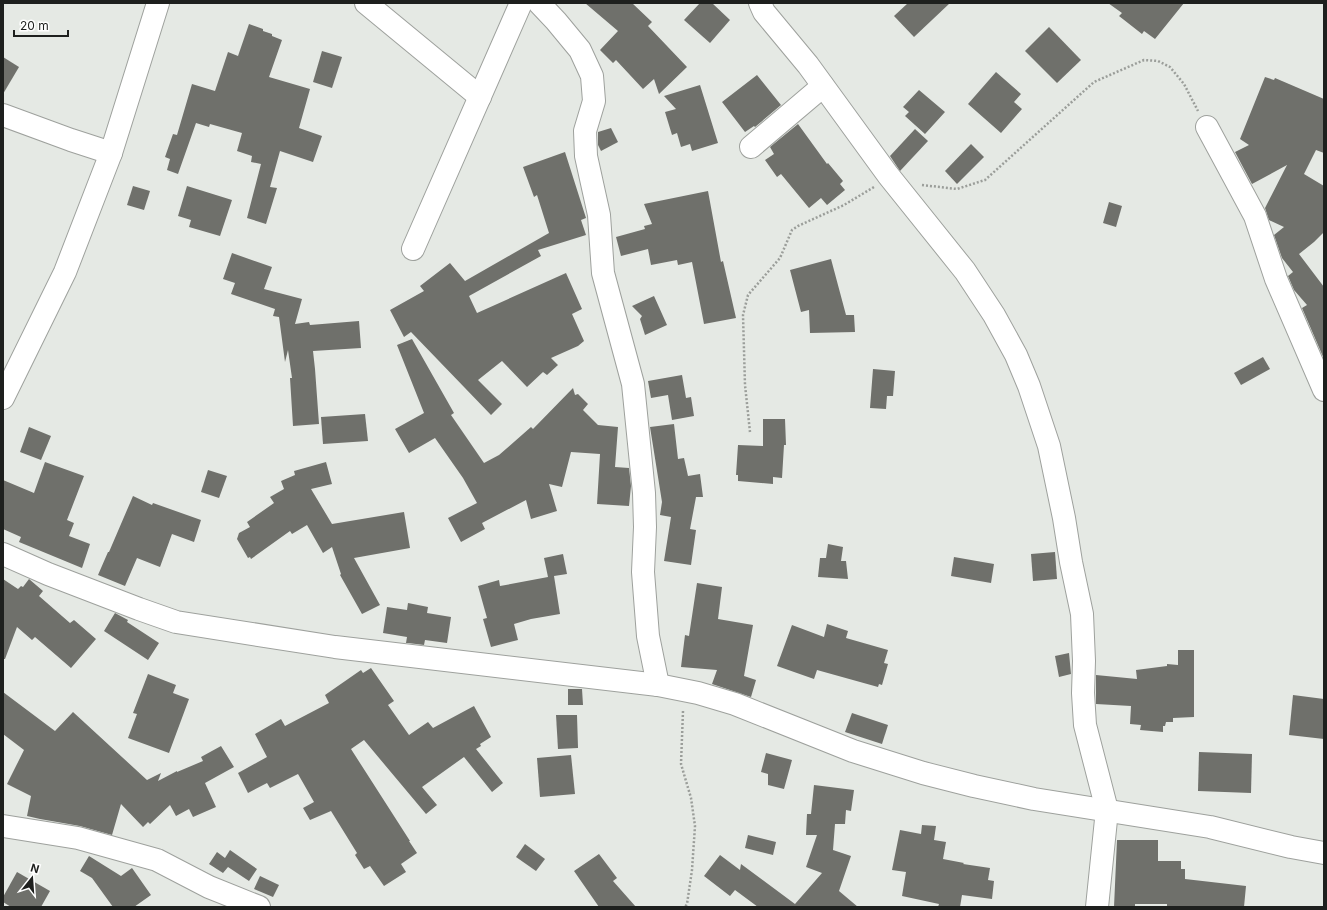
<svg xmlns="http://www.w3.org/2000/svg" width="1327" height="910" viewBox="0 0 1327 910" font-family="Inter,sans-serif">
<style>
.building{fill:#6f706b}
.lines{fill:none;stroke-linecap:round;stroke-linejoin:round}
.minor-casing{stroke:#9ea19d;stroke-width:24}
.path{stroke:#9b9e9a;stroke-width:2.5;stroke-dasharray:2 2;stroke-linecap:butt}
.minor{stroke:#fff;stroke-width:22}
</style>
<rect width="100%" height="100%" fill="#e5e9e4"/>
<g class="building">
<path d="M585,3H632L652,22L648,26L687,67L659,94L654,79L643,89L616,60L613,63L600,50L618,31Z"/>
<path d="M700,3H712L730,20L710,43L684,20Z"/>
<path d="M908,3H950L914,37L894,16Z"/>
<path d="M1108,3H1184L1155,39L1144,31L1142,34L1119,16L1122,13Z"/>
<path d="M249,24L263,29V31L272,34V36L282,40L269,77L310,89L299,128L322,136L313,162L280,151L270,187L277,188L266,224L247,218L261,164L251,162L252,156L237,151L242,133L210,124L209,127L196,123L178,174L167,170L170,159L165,157L173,134L177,135L192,84L215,91L228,52L238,56Z"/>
<path d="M1049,27L1081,60L1057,83L1025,51Z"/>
<path d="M322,51L342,57L332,88L313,82Z"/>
<path d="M3,57L19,67L3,94Z"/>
<path d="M996,72L1021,94L1014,102L1022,109L1001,133L968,104Z"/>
<path d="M757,75L781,105L755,127L754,126L745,132L722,102Z"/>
<path d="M1265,77L1274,80L1275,78L1324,99V153L1316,150L1304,174L1324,186V232L1314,242L1299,254L1324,287V359L1302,308L1307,305L1294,290L1288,276L1293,272L1282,258L1274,235L1284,227L1269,220L1265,208L1287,165L1252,184L1235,152L1249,145L1240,139Z"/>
<path d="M700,85L718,143L692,151L690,144L681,147L677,133L672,135L665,112L676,109L664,96Z"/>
<path d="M919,90L945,112L925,134L905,116L909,112L903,107Z"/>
<path d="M798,124L827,164L828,163L843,181L840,184L845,190L827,205L821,198L809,208L781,174L777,177L765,160L774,154L770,147Z"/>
<path d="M611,128L618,142L601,151L598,145V132Z"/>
<path d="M915,129L928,141L900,171L890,156Z"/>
<path d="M971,144L984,157L957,184L945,171Z"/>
<path d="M565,152L586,218L581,220L586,235L538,250L541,256L469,296L477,313L566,273L582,309L572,314L584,341L578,346L551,358L558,365L547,375L543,372L527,387L502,361L478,380L502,404L491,415L411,332L404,337L390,310L424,291L420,286L450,263L465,281L549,233L537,195L534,197L523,167Z"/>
<path d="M133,186L150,191L144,210L127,205Z"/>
<path d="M187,186L232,200L220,236L189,227L191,220L178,216Z"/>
<path d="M708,191L721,262L723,261L736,318L704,324L692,262L678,265L677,260L651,265L648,249L621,256L616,237L645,229L644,226L652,224L644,204Z"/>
<path d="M1109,202L1122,206L1116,227L1103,223Z"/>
<path d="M232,253L272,267L264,289L302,299L295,324L309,322L310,325L359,321L361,348L313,351L315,369L319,424L293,426L290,378H292L288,350L285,362L279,317L273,316L275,309L231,294L235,283L223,279Z"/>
<path d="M831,259L846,315H854L855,332L810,333L809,310L801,312L790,270Z"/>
<path d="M654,296L667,325L645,335L640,319L642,316L632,306Z"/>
<path d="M412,339L454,413L451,415L484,463L499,455L531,427L533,429L573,388L575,395L578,394L588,404L583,410L598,425L618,427L615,467L629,468L631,486L629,506L597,504L600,454L571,452L562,487L549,484L557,511L531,519L526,500L482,523L485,529L461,542L448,518L477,503L463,478L435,438L409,453L395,429L424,413L397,345Z"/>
<path d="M1263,357L1270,369L1241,385L1234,373Z"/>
<path d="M873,369L895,371L893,396H887L886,409L870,408Z"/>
<path d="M682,375L686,398L691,397L694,416L672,420L668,395L651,398L648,381Z"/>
<path d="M365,414L368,441L323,444L321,417Z"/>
<path d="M763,419H785L786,445H784L782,478L773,477V484L738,481V475H736L738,445L763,446Z"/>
<path d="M674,424L678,459L684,458L688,476L700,474L703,497H696L690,529L696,530L691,565L664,561L671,517L660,515L662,502L650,427Z"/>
<path d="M29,427L51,436L41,460L20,452Z"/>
<path d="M45,462L84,476L67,520L74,523L69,536L90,544L82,568L19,542L21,537L3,529V480L34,493Z"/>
<path d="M326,462L332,484L311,489L332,524L404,512L410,548L354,558L380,605L362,614L340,575L341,574L332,547L323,553L307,525L292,534L290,531L251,559L250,557L248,558L237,539L239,533L250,527L247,522L274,503L270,497L284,489L281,481L295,475L294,471Z"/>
<path d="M208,470L227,476L219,498L201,492Z"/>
<path d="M133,496L152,505L153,503L201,520L194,542L172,534L160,567L137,558L125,586L98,575L108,552H109Z"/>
<path d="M828,544L843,547L841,561H846L848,579L818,577L820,558H826Z"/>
<path d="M1055,552L1057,579L1033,581L1031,554Z"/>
<path d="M563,554L567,574L554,576L560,614L531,619L514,624L518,640L491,647L483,619L487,618L478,586L499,580L500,586L548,577L544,558Z"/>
<path d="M954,557L994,564L991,583L951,576Z"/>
<path d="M3,579L18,589L21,586L23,587L29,579L43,591L39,596L70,623L74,620L96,639L71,668L35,637L32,640L17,627L5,659H3Z"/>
<path d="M697,583L722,587L718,619L753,625L744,676L756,680L751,697L712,684L717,670L681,667L685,635L689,636Z"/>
<path d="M408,603L428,607L427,613L451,617L447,643L425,640L424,645L408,643H406L407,637L383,633L387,607L407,610Z"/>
<path d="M115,613L128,620L127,622L159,643L148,660L104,631Z"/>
<path d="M827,624L848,631L846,638L888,650L884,663L888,664L882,685L879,684L878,687L817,670L814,679L777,666L792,625L824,637Z"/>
<path d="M1178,650H1194V717L1173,718V722H1166L1165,726H1163V732L1140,730L1141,725L1130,724L1131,706L1096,704V675L1137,679L1136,670L1167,666V664L1178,665Z"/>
<path d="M1069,653L1071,674L1059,677L1055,656Z"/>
<path d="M371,668L394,701L388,705L409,735L428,722L433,728L474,706L491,737L480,744L481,746L476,749L503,783L492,792L464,757L422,787L437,805L426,814L364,740L351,749L410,841H409L417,853L401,864L406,872L384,886L370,866L364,869L355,855L357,853L331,811L310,820L303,808L314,802L298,774L270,788L267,783L248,793L238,773L267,757L255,734L281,719L285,726L329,703L325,695L361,670L363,673Z"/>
<path d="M148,674L176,685L173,693L189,699L169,753L128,738L137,714L133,713Z"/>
<path d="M568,689H582L583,705H568Z"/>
<path d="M3,692L55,731L73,712L147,780L161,773L158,781L177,771V772L203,761L201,757L221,746L234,767L205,783L216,807L193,817L189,809L176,816L170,805L150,824L148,822L143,827L121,804L112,835L80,826L40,819L27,816L31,796L7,784L24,750L3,734Z"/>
<path d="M1293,695L1324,699V739L1289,735Z"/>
<path d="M852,713L888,725L882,744L845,732Z"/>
<path d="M556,715H577L578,748L558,749Z"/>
<path d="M1199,752L1252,754L1251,793L1198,791Z"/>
<path d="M766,753L792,760L784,789L768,785V774L761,772Z"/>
<path d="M571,755L575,794L540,797L537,758Z"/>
<path d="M814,785L854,790L851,811L846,810L845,824H835L833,850L851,856L839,891L858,907H758L735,890L730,896L704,876L720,855L740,870L741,864L795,904L822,873L806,867L817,835H806L807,814H811Z"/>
<path d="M922,825L936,826L934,840L946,842L943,859L964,863L963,864L990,868L988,880L994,881L992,899L962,895L960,907H938L939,904L902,896L906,872L892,870L900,830L921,834Z"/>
<path d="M748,835L776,842L773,855L745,848Z"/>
<path d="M1117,840H1158V861H1181V869H1185V879L1246,886L1244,907H1167V904H1135V907H1114Z"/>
<path d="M525,844L545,859L536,871L516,857Z"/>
<path d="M230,850L257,869L249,881L228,867L223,873L209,864L217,852L225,858Z"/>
<path d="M599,854L617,878L613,881L636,907H599L574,871Z"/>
<path d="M89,856L121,876L132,868L151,895L134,907H113L92,878L80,871Z"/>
<path d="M17,872L50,891L41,907H11L3,902V897Z"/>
<path d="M260,876L279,885L273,897L254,889Z"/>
</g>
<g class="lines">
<g class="minor-casing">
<g id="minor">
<path d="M366,3L480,97"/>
<path d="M539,3L556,21L580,50L592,76L594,101L585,131L586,156L599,215L603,273L633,384L644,493L645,527L643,572L648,636L658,685"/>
<path d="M760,3L764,12L808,65L888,175L965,271L994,315L1016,355L1029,386L1049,446L1064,518L1071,562L1082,614L1084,661L1083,693L1085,725L1107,810L1097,907"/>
<path d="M3,115L71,140L111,153"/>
<path d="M1207,127L1255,216L1276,279L1324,390"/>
<path d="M751,147L823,86"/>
<path d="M413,249L521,3"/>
<path d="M3,398L65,272L111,153L158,3"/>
<path d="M3,554L48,574L139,609L176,622L335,647L658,685L698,693L735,704L853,751L923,773L974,786L1034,799L1210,827L1291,847L1324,853"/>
<path d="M3,826L78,838L157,860L209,887L259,907"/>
</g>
</g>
<g class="path">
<path d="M922,185L957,189L985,180L1094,82L1144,60L1158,61L1170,67L1184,84L1198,111"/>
<path d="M750,432L745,385L743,315L748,295L780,258L792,230L798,226L844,205L874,187"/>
<path d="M683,711L681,764L691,798L695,826L692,870L687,904L685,907"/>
</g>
<use href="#minor" class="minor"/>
</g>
<rect width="1327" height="910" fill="none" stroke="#1e201e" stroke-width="8"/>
<g transform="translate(32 878) rotate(17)" stroke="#ffffff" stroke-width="3" paint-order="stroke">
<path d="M0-3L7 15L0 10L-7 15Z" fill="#1e201e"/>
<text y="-6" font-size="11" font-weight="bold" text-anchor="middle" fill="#1e201e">N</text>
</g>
<path d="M14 30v6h54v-6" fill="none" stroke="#1e201e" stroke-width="2"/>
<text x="20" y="30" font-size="12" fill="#1e201e" stroke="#ffffff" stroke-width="3" paint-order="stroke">20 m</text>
</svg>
